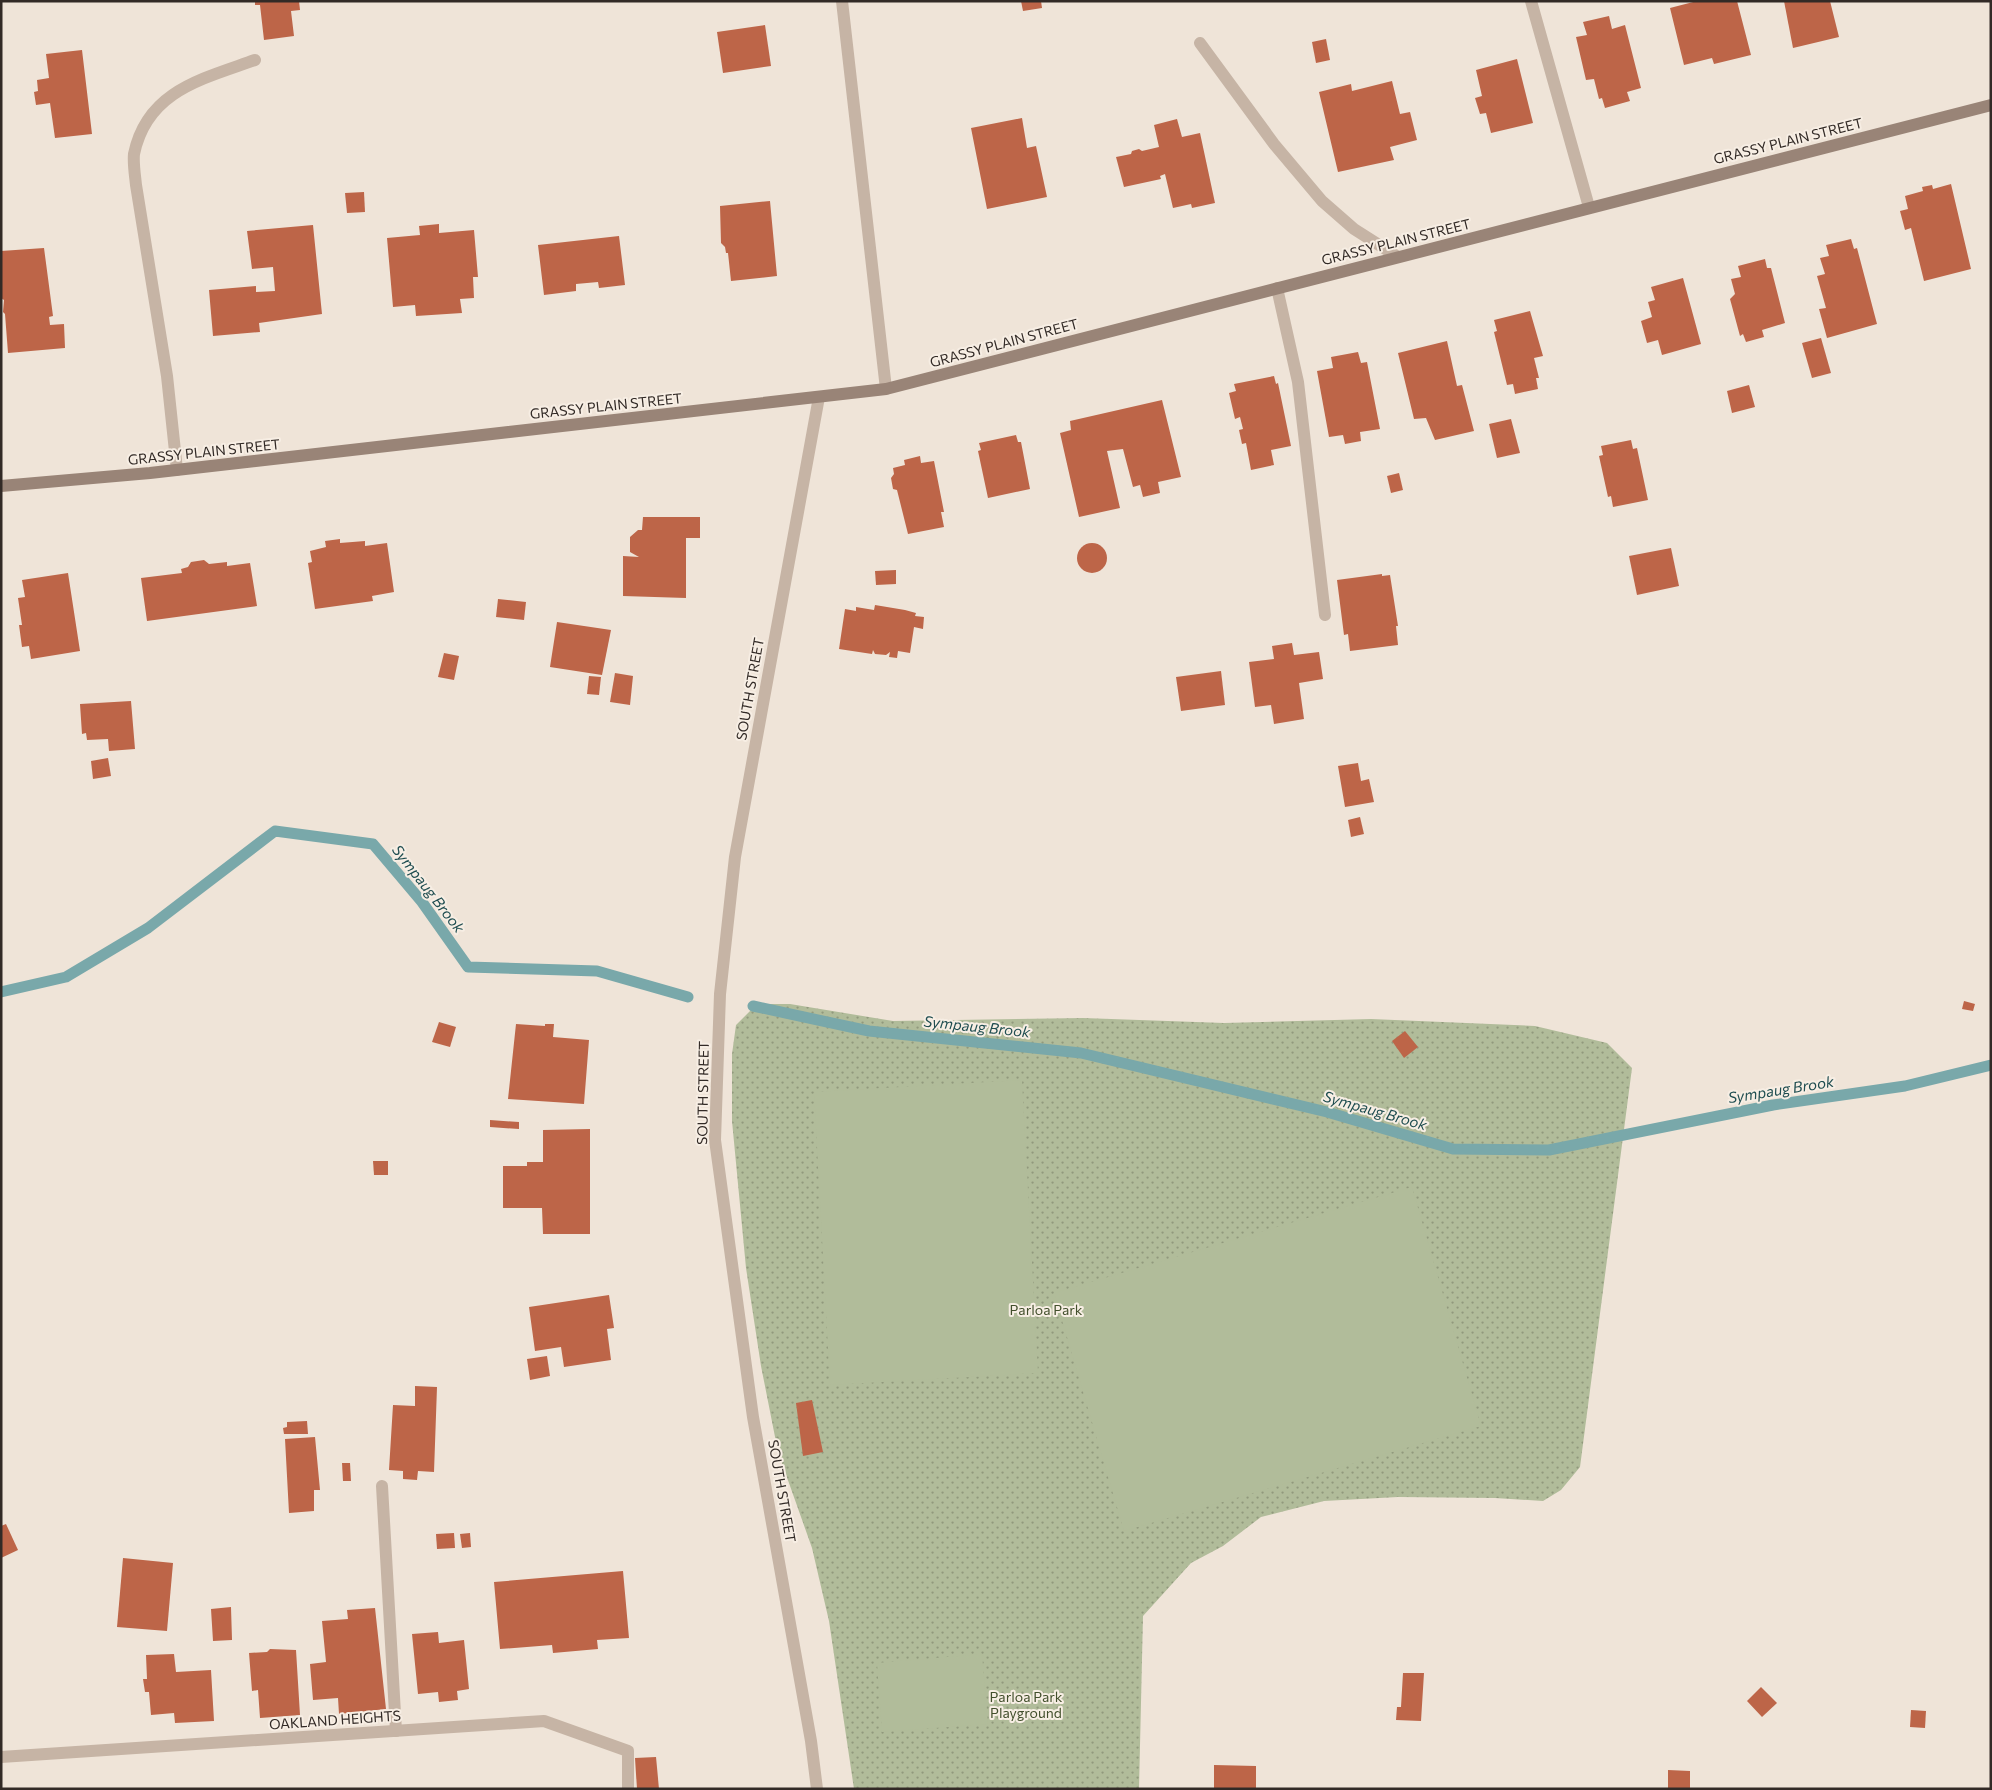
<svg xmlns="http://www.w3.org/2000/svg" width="1992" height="1790" viewBox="0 0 1992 1790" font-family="Commissioner,sans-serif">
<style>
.park{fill:url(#park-dots)}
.pitch{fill:#b1bc9a}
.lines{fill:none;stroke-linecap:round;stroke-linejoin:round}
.stream{stroke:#79a8aa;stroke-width:11}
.building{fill:#bd6548}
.service{stroke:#c6b4a5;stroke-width:12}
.minor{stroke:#c6b4a5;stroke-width:12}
.tertiary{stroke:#c6b4a5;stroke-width:12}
.secondary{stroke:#998477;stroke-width:12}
.labels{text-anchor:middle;stroke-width:4;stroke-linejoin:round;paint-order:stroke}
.street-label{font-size:14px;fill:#322a26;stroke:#f7eee4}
.park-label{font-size:14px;fill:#424f2c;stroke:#f7eee4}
.water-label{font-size:15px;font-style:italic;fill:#1f4d50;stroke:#f7eee4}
</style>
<defs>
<pattern id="park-dots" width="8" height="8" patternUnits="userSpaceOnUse" patternTransform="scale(1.25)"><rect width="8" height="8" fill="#b1bc9a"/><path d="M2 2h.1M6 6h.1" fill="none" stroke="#91997d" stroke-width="1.8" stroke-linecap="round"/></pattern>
</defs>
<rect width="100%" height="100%" fill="#efe4d8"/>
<path class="park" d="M771,1004H790L893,1021L1083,1018L1224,1023L1371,1019L1535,1026L1607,1043L1632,1068L1580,1467L1561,1490L1543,1501L1495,1498L1398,1497L1324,1501L1261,1517L1223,1546L1191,1563L1143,1616L1139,1789H854L829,1621L812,1548L778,1452L761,1366L746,1268L732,1121V1054L736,1025L752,1009Z"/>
<g class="pitch">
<path d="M1022,1080L1038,1373L830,1385L814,1092Z"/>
<path d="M1412,1187L1481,1426L1124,1531L1054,1293Z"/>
<path d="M982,1654L988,1724L882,1732L877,1663Z"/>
</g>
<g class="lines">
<g class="stream">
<path d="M1,992L66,977L148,928L275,831L373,844L422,902L468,967L597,971L688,997"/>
<path d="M753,1006L869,1031L1081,1053L1327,1112L1453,1149L1549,1150L1773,1105L1905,1086L1991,1065"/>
</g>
</g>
<g class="building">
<path d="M255,1H299L300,10L291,11L294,36L264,40L260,5H255Z"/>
<path d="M1021,1H1041L1042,8L1023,11Z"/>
<path d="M1697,1H1737L1751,55L1714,64L1712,58L1684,65L1670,8Z"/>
<path d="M1784,1H1830L1839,37L1793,48Z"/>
<path d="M1609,16L1612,29L1625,25L1641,88L1627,92L1630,101L1605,108L1602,98L1599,99L1594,79L1586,80L1576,37L1587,35L1583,22Z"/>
<path d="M765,25L771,66L723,73L717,32Z"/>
<path d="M1326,39L1330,60L1316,63L1312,42Z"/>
<path d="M82,50L92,134L55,138L50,103L36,105L34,92L38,91L37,80L49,78L46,54Z"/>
<path d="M1517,59L1533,123L1491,133L1486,113L1480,114L1475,98L1482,96L1476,70Z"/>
<path d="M1392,81L1400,114L1410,112L1417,140L1390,147L1394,160L1338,172L1319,92L1351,84L1352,91Z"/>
<path d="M1022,118L1027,148L1036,146L1047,197L987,209L971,128Z"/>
<path d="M1177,119L1182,137L1200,133L1215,203L1192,208L1191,204L1173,208L1165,174L1160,176L1161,179L1124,187L1116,157L1131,154L1132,151L1139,149L1142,151L1159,147L1154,125Z"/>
<path d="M1951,184L1971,269L1924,281L1911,228L1905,230L1900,211L1908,209L1905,196L1923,191L1922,187L1932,185L1933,189Z"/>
<path d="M364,192L365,212L347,213L345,193Z"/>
<path d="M770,201L777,276L731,281L728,253H726L725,247L721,243L720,206Z"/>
<path d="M439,224V233L474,230L478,277H473L474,298L460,299L462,313L416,316L415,305L393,307L387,238L420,235L419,226Z"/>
<path d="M313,225L322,314L259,323L260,332L213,336L209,290L256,286V292L275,291L273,267L252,269L247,231Z"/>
<path d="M619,236L625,285L599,288L598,282L576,284V291L544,295L538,245Z"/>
<path d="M1851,239L1854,249L1857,248L1877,324L1827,338L1819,309L1826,308L1817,276L1825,274L1820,258L1829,256L1826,245Z"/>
<path d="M44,248L53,316L49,317L50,325L64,324L65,348L8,353L5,314L3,312L4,300L1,298V251Z"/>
<path d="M1765,259L1767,268H1771L1785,323L1762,330L1764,337L1746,342L1743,334L1740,336L1730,299L1735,294L1731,279L1741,277L1738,266Z"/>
<path d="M1683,278L1701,344L1662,355L1658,340L1647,343L1641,321L1652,317L1648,302L1655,300L1651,287Z"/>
<path d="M1530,311L1543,356L1534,358L1539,378H1536L1538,389L1515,394L1513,384L1507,385L1494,332L1497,331L1494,320Z"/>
<path d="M1821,338L1831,373L1812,378L1802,343Z"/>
<path d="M1447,341L1457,386L1462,385L1474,431L1435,440L1426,418L1414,419L1398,353Z"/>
<path d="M1358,352L1361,363L1367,362L1380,429L1360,432L1361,441L1345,444L1343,435L1329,437L1317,371L1333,368L1331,357Z"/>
<path d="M1274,376L1276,384L1278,383L1291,446L1271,450L1274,465L1251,470L1246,443L1242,444L1239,430L1243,429L1240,417L1235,419L1229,393L1236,391L1234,384Z"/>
<path d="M1749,385L1755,407L1732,413L1727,391Z"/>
<path d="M1162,400L1181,477L1158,482L1160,493L1143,497L1140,485L1133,487L1123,449L1107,451L1120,508L1079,517L1060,433L1071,430L1070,421Z"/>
<path d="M1511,419L1520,453L1497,458L1489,424Z"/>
<path d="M1016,435L1018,442H1021L1030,489L988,498L978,451L981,450L979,443Z"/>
<path d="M1631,440L1633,449L1637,448L1648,500L1613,507L1611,496L1608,497L1599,456L1603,455L1601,446Z"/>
<path d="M920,456L921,463L934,461L944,512H941L944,527L908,534L897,490L893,489L891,478L894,474L893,468L905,465L904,460Z"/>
<path d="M1399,473L1403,490L1391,493L1387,476Z"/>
<path d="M643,517H700V538H686V598L623,596V556L639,557L630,552V537L638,530H642Z"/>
<path d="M340,539V543L365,541V546L387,543L394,592L372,596L373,601L315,609L308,563L312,562L310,551L326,547L325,541Z"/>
<circle cx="1092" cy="558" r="15"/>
<path d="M1671,548L1679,586L1637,595L1629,556Z"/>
<path d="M204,560L209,564L227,562V566L250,563L257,606L147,621L141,578L182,573L181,569L188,567L191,562Z"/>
<path d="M896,570V584L876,585L875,571Z"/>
<path d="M68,573L80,651L31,659L29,646L22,647L19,625H22L18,598L25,597L22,580Z"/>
<path d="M1382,574V576L1390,575L1398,626H1396L1398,645L1350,651L1348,634L1344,635L1337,580Z"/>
<path d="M498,599L526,602L524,620L496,617Z"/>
<path d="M875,605L905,610L916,613L915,616L924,617L923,629L914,627L910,653L898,651L897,658L889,657L890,652L886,655L875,654L873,650L872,654L839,649L845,609L856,611V607L874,610Z"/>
<path d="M557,622L611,630L602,675L550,667Z"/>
<path d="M1292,643L1294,655L1319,652L1323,679L1299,683L1304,719L1274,724L1271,705L1255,707L1249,662L1274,659L1272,646Z"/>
<path d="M444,653L459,656L454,680L438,677Z"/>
<path d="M1221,671L1225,705L1181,711L1176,677Z"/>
<path d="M615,673L633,676L630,705L610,702Z"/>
<path d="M589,676L601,677L599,695L587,694Z"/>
<path d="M131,701L135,749L109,751L108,739L87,740L86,733L82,734L80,704Z"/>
<path d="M108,758L111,776L93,779L91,761Z"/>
<path d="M1358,763L1361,781L1369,779L1374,802L1345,807L1338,766Z"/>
<path d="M1360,817L1364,834L1351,837L1348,820Z"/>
<path d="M1964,1001L1975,1004L1973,1011L1962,1009Z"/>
<path d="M439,1022L456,1027L450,1047L432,1042Z"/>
<path d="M516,1024L545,1026V1024H554L553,1037L589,1040L584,1104L508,1099Z"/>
<path d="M1405,1031L1418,1047L1404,1058L1392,1041Z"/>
<path d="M490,1120L519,1122V1129L490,1127Z"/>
<path d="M590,1129V1234H543L542,1208H503V1166H527V1162H543V1130Z"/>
<path d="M373,1161H388V1175H374Z"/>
<path d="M609,1295L614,1328L607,1329L611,1360L564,1367L561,1347L535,1351L529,1307Z"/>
<path d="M547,1356L550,1376L530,1380L527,1359Z"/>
<path d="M415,1386L437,1387L434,1472L418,1471L417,1480L403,1479V1471L389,1470L393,1405L415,1406Z"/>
<path d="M812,1400L823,1452L803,1456L796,1403Z"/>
<path d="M307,1421L308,1434H284L283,1428L287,1427V1422Z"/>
<path d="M315,1437L320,1490H314V1511L289,1513L285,1439Z"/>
<path d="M342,1463H350L351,1481H343Z"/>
<path d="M6,1524L18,1550L1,1558V1526Z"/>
<path d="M454,1533L455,1548L437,1549L436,1534Z"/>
<path d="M470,1533L471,1547L462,1548L460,1534Z"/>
<path d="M123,1558L173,1563L167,1631L117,1627Z"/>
<path d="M623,1571L629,1638L597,1640L598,1649L553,1653L552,1645L500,1649L494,1582Z"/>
<path d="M231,1607L232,1640L213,1641L211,1609Z"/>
<path d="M375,1608L386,1709L339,1714L338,1698L313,1700L310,1664L326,1662L322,1621L348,1619L347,1610Z"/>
<path d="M438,1632L439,1643L464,1640L469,1689L457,1691L458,1700L439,1702L438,1692L418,1694L412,1634Z"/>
<path d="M270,1649L296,1650L300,1715L260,1718L258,1690L252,1691L249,1653L267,1652Z"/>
<path d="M174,1654L176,1672L211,1670L214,1721L175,1723L174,1713L151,1715L149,1692H145L143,1679H147L146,1655Z"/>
<path d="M1403,1673H1424L1421,1721L1396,1720L1397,1707H1401Z"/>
<path d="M1761,1687L1777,1703L1762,1717L1747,1701Z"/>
<path d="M1911,1710L1926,1711L1925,1728L1910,1727Z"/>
<path d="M656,1757L659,1789H637L635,1758Z"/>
<path d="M1214,1765L1256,1766V1789H1214Z"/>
<path d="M1668,1770L1690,1771V1789H1668Z"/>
</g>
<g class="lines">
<g class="service">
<path d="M842,1L886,389"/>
<path d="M1531,1L1589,207"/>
<path d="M1200,43L1274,144L1322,201L1354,229L1398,257"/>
<path d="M1277,288L1298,382L1325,615"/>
<path d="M177,470L167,376L136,185C135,175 133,163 134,154C147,91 202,79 255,60"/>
<path d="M382,1486L396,1731"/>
</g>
<path class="minor" d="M1,1757L544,1721L628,1751V1789"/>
<path class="tertiary" d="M817,1789L811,1741L753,1417L715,1140L720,994L735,857L819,397"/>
<path class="secondary" d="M1,486L150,473L886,389L1991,105"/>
</g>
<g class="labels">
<g class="street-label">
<text transform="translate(1788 141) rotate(-14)" y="5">GRASSY PLAIN STREET</text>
<text transform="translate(1396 242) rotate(-14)" y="5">GRASSY PLAIN STREET</text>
<text transform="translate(1004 343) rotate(-15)" y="5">GRASSY PLAIN STREET</text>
<text transform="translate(606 406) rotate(-6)" y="5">GRASSY PLAIN STREET</text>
<text transform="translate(204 452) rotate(-6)" y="5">GRASSY PLAIN STREET</text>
<text transform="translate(750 689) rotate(-80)" y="5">SOUTH STREET</text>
<text transform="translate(703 1093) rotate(-89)" y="5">SOUTH STREET</text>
<text transform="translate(782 1491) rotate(80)" y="5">SOUTH STREET</text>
<text transform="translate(335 1720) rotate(-4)" y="5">OAKLAND HEIGHTS</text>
</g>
<g class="park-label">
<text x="1046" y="1315">Parloa Park</text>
<text x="1026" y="1702">Parloa Park<tspan x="1026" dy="16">Playground</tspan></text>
</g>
<g class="water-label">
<text transform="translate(428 889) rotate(52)" y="5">Sympaug Brook</text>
<text transform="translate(977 1027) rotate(6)" y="5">Sympaug Brook</text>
<text transform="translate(1781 1090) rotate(-9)" y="5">Sympaug Brook</text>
<text transform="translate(1375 1111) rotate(16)" y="5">Sympaug Brook</text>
</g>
</g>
<rect width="1992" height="1790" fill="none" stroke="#322a26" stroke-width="5"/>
</svg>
